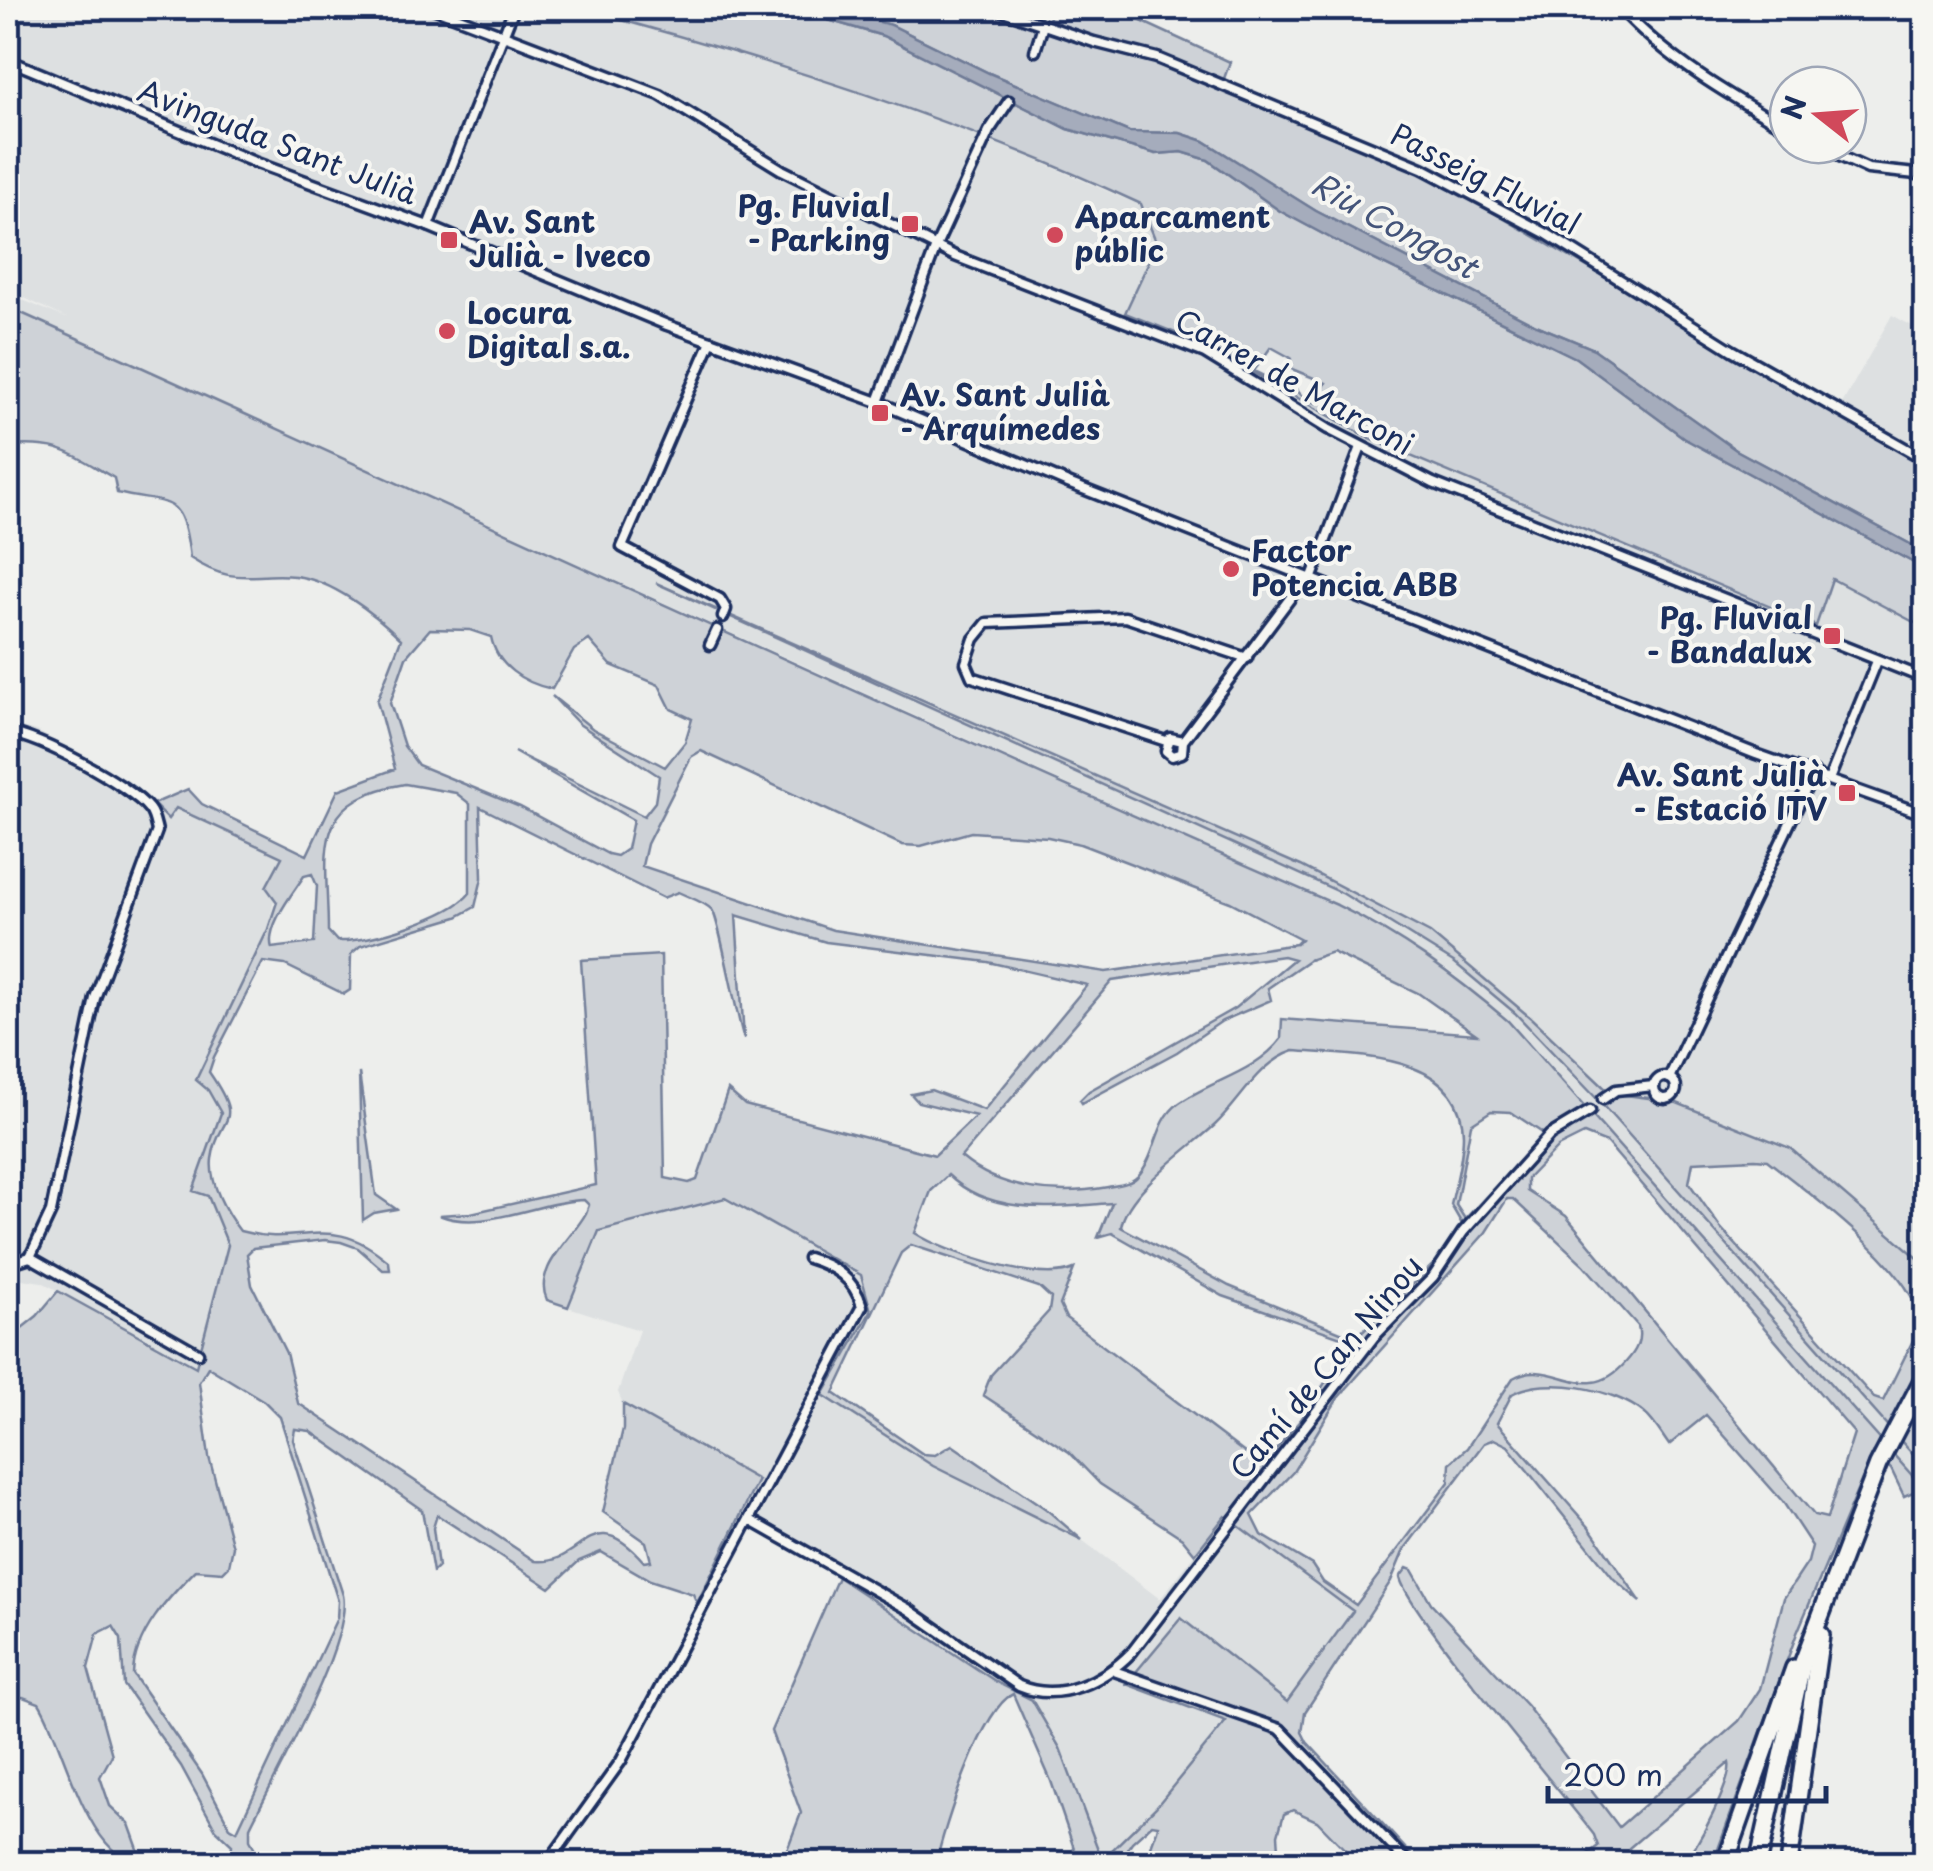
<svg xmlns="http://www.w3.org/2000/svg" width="1933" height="1871" viewBox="0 0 1933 1871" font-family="'Playpen Sans',sans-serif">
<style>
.built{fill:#dde0e1}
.green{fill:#ced2d7;stroke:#74809a;stroke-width:2.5;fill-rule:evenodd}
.water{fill:#a5acbc;stroke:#6e7a96;stroke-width:2.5}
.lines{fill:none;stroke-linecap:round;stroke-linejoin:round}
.street-casing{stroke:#1b2f5e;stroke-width:15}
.highway-casing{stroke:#1b2f5e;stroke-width:22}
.street{stroke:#f6f6f2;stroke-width:8}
.highway{stroke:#f6f6f2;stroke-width:15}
.poi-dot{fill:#d1495b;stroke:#f6f6f2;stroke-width:4}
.labels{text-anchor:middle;stroke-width:8;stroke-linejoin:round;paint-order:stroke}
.street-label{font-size:30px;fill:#1b2f5e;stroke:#f6f6f2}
.poi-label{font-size:30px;font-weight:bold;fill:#1b2f5e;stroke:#f6f6f2;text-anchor:start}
.water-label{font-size:32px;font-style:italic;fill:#44547a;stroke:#f6f6f2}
</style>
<rect width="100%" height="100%" fill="#edeeec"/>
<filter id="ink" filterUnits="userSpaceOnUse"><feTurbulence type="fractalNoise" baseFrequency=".01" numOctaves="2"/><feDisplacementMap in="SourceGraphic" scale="20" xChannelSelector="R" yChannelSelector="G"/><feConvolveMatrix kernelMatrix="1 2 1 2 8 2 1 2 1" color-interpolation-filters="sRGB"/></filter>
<g filter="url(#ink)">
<g class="built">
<path d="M8,8H577L804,74L976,134L1215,238L1268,342L1249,371L1370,439L1815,626L1832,578L1925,628V1264L1790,1148L1610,1093L1532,1019L1430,933L1301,866L656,584L1342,893L1455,963L1515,1013L1598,1100L1880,1415L1925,1468V1490L1508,1021L1449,971L1377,924L8,307V294L66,318L8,290Z"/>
<path d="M1892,315L1925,333V463L1837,413Z"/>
<path d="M8,724L37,731L69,749L168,818L175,808L283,857L268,929L196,1079L208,1090L221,1113L193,1190L208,1196L228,1245L197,1367L42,1282L8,1277Z"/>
<path d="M725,1198L861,1275L871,1310L824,1395L933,1466L1082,1540L1160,1599L1225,1516L1354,1611L1287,1702L1181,1618L1226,1720L1156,1807L1102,1861L1060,1748L1032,1700L998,1683L838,1577L753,1530L735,1529L758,1480L623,1404L618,1392L639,1330L568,1307L599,1231Z"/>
</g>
<g class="green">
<path d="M577,8H787L883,36L1068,129L1156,154L1182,152L1208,160L1280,211L1336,241L1576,358L1687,440L1925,569V628L1832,579L1816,626L1370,439L1203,344L1125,313L1157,244L1141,204C961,120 769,59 577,8ZM1271,347L1291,358L1287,367L1326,383L1316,403L1304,398L1283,375L1278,383L1254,371Z"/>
<path d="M825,8H986L1045,31L1053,8H1113L1230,62L1221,87L1439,181L1925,463V552L1736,450L1594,349L1536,325L1316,211L1204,141L1180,133L1129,132L989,73L891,25Z"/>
<path d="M8,307C451,506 891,711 1337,905C1401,936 1454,975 1508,1021L1925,1490V1505L1913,1492L1904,1496L1891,1469L1873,1453L1797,1633L1713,1863H1683C1697,1850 1733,1779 1729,1763L1629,1848L1632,1863H1576L1598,1846L1594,1835C1565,1797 1403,1605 1400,1577L1407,1568L1412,1570L1431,1603L1527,1706L1619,1827L1739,1721L1760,1689L1784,1598L1808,1562L1812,1546L1783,1502L1706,1415L1669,1445C1661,1434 1654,1421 1644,1413C1615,1389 1546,1375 1512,1394L1497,1423L1589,1527L1641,1602L1614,1579L1508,1446L1494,1439L1484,1443L1404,1550L1391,1581L1305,1712L1302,1732L1307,1742L1419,1863H1358L1317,1821L1293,1810L1284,1814L1278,1835L1280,1863H1145L1157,1830L1158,1825L1152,1824L1132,1842L1118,1863H1079L1051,1781L1013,1694C981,1709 944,1828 936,1863H782L801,1813L771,1731L838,1577L998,1683L1032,1700L1060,1748L1102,1860L1156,1807L1226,1721L1126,1684L1181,1618L1287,1702L1353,1611L1225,1516L1195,1554L1182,1538L1100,1484L1069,1452L983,1395L991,1375L1049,1311L1051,1298L1039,1287L911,1245L901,1253L834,1393L923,1454L935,1455L952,1445L1046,1509L1082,1540L933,1466L823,1395L871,1311L861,1275L725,1198L599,1231L568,1307L547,1300C532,1269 573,1238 586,1213L589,1205L584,1200C538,1201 483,1233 439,1215L471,1213L596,1185L581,960L661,955L665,1178L689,1183L697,1180L728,1090L745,1105L935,1155L976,1116L918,1102L911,1094L931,1090L984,1110L1087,985L988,962L826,942L736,915L744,1039C737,1020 719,917 712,910C705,902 688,897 678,892L663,898L480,807L482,878L475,907L457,917L360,946L351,954L350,990L344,994L285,965L263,962L214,1057L209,1072C247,1127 218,1114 212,1159C209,1183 226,1213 240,1231C304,1249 329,1210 389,1262L390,1270H383L358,1248L341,1242L325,1240L253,1248L247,1254L252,1285L286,1353L298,1403L535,1561C584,1567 589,1499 644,1562L651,1561L646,1542L603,1512L623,1429V1404L758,1480L697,1603L693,1594L650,1580L601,1552L579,1561L550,1588L437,1515L433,1528L438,1567L433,1572L422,1510L310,1431L295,1429L293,1440L343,1595C353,1640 273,1779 250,1827V1840L263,1863H222L231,1854L232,1845L216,1830L181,1766L124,1685L121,1639L113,1626L97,1634L88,1668L112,1755L100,1777L110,1806L129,1824L143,1863C87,1863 64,1741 39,1703L23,1697L8,1699V1683L19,1673L8,1639V1339L37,1316L58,1291L196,1367L228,1245L208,1196L193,1191L221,1113L208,1090L196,1080L268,929L277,902L266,887L282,857L176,808L168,819L153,804L188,789L202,804L307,855L338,790L395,769L377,701L401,639C375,614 332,580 295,576C250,572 234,587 190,558C182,491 171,506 117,493L114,478C70,453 61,442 8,446ZM430,629L470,630L491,637C497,666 523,683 552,689L574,650L589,640L611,665L659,685L671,709L692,719L685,742L665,767L593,729L552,696L579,724L659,776L655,802L644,816L514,752L633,820L627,849L617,856L608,854L520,807L418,765L404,746L390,703L406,657ZM701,751L902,845L921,846L971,832L1048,837L1080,844L1230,902L1301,939L1296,944L1106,972L833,930L642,866L647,844L691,757ZM405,784L456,793L470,804V893C451,917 367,943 337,941L328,931C328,854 307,800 405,784ZM312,874L317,886L314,943L272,948C265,927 293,893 304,876ZM1332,952L1418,993L1476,1034L1282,1019L1281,1039C1255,1073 1211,1080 1178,1104C1155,1121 1157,1156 1137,1177C1130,1184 1118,1185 1108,1187C1058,1196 1001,1191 961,1157L1112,981L1283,956L1294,959L1235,1008L1089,1091L1080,1100L1082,1103L1177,1052L1222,1021L1271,1000L1268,988L1309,960ZM1294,1051C1355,1056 1462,1052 1463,1135C1463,1158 1456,1182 1451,1205L1462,1224L1437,1261L1355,1338L1229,1286L1121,1227C1127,1191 1189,1149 1215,1125C1240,1102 1259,1062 1294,1051ZM1491,1111L1511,1112L1544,1134L1465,1219L1456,1205L1471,1124ZM1584,1134L1607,1143L1854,1433L1827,1518L1814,1515L1566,1216L1527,1191V1179L1558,1147ZM948,1175C991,1217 1057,1207 1112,1203L1098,1237L1112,1233L1223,1296L1344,1338L1349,1346L1302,1418L1262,1466L1066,1318L1060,1305L1074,1269C1040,1284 945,1253 915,1233L931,1191ZM1507,1199H1513L1583,1264L1638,1326C1642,1340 1636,1351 1626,1362C1584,1410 1554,1355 1513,1378L1467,1448L1450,1463L1449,1482L1356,1605L1323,1582L1312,1565L1262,1535L1252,1515L1293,1472L1338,1398L1486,1232ZM208,1367L264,1401L280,1417L338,1601L337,1618L237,1831L230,1827L202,1774L133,1674C134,1634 169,1597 196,1570L223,1572L229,1566L233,1547L209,1457L199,1382Z"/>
<path d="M656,583L1301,866L1430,933L1532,1019L1610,1093L1672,1101L1790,1148L1925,1264L1926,1425L1922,1433L1925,1468L1598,1100L1515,1013L1455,963L1342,893ZM1755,1159L1767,1160C1806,1191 1922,1274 1920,1326L1883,1401L1874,1398L1720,1227L1689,1183L1693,1162Z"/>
<path d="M359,1073L376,1195L396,1209L374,1213L363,1220Z"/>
</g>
<path class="water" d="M787,8H825L891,25L989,73L1129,132L1180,133L1204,141L1316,211L1536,325L1594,349L1736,450L1925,552V569L1687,440L1576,358L1336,241L1280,211L1208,160L1182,152L1156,154L1068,129L883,36Z"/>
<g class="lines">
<g class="street-casing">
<g id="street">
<path d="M433,8L660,95L782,170L955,256L1205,353L1328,429L1433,483L1926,679"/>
<path d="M994,8L1094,42L1157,58L1422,168L1547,234L1732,350L1926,460"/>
<path d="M1620,8C1668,60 1727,94 1788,129"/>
<path d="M1035,51L1043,25"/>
<path d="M8,60L254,162L428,226L667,325L878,402L1068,483L1756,754L1926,815"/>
<path d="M1815,145L1868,169L1926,175"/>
<path d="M428,226L514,8"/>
<path d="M711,341L622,547L720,599L726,609L723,617"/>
<path d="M878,402L937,244L989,131L1009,101"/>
<path d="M710,645L717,630"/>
<path d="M8,733C37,735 130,785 149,809C154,815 155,823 157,831L95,998L51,1212L30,1257"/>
<path d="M1166,741L972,677L966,663L974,639L987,623L1125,617L1247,658"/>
<path d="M1183,741L1170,738L1166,751L1172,756L1182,753L1183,741L1303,581L1312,577L1361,447"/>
<path d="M1830,777L1877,661"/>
<circle cx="1665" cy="1088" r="11"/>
<path d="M1669,1078L1814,772"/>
<path d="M1603,1099L1616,1090L1654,1086"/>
<path d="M30,1257L198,1353"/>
<path d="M8,1264L30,1257"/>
<path d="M750,1520L908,1609L1019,1686C1060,1703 1104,1681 1132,1652L1373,1338L1433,1277L1463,1232L1550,1135L1590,1111"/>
<path d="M1114,1671L1280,1729L1409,1864"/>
<path d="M547,1864L621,1761L862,1306C854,1278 834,1266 808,1258"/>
</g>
</g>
<g class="highway-casing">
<g id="highway">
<path d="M1725,1864L1794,1668"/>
<path d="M1758,1864L1803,1662L1878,1465L1926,1373"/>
<path d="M1789,1864L1821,1635"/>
</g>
</g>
<use href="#street" class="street"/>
<use href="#highway" class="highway"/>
</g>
</g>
<g class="poi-dot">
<rect x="900" y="214" width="20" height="20" rx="5"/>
<circle cx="1055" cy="235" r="10"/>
<rect x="439" y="230" width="20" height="20" rx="5"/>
<circle cx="447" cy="331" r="10"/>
<rect x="870" y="403" width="20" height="20" rx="5"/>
<circle cx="1231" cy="569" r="10"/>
<rect x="1822" y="626" width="20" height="20" rx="5"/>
<rect x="1837" y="783" width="20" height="20" rx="5"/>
</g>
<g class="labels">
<g class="street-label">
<text transform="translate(277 143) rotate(21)" y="10">Avinguda Sant Julià</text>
<text transform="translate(1485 180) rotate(27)" y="10">Passeig Fluvial</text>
<text transform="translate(1294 383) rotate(29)" y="10">Carrer de Marconi</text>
<text transform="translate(1327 1368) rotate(-50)" y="10">Camí de Can Ninou</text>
</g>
<g class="poi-label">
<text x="890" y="217" text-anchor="end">Pg. Fluvial<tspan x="890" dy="34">- Parking</tspan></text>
<text x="1075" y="228">Aparcament<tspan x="1075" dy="34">públic</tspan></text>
<text x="469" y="233">Av. Sant<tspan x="469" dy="34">Julià - Iveco</tspan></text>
<text x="467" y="324">Locura<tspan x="467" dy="34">Digital s.a.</tspan></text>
<text x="900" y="406">Av. Sant Julià<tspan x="900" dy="34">- Arquímedes</tspan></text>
<text x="1251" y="562">Factor<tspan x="1251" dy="34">Potencia ABB</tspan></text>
<text x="1812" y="629" text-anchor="end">Pg. Fluvial<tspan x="1812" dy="34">- Bandalux</tspan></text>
<text x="1827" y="786" text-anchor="end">Av. Sant Julià<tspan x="1827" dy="34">- Estació ITV</tspan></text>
</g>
<g class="water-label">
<text transform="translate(1394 226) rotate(29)" y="11">Riu Congost</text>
</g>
</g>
<rect width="1933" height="1871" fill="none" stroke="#f6f6f2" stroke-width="40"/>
<rect x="20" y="20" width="1893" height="1831" fill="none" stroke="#1b2f5e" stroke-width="4" filter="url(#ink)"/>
<g transform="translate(1818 115) rotate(287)"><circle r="48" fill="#f6f6f2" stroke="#9ea6b7" stroke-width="2.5"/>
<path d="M0-8L18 38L0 25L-18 38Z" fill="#d1495b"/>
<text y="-15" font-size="28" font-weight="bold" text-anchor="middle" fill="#1b2f5e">N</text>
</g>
<path d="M1548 1786v15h278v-15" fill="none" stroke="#1b2f5e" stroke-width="5"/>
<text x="1563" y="1786" font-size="30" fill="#1b2f5e" stroke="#f6f6f2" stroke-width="8" paint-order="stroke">200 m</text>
</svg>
